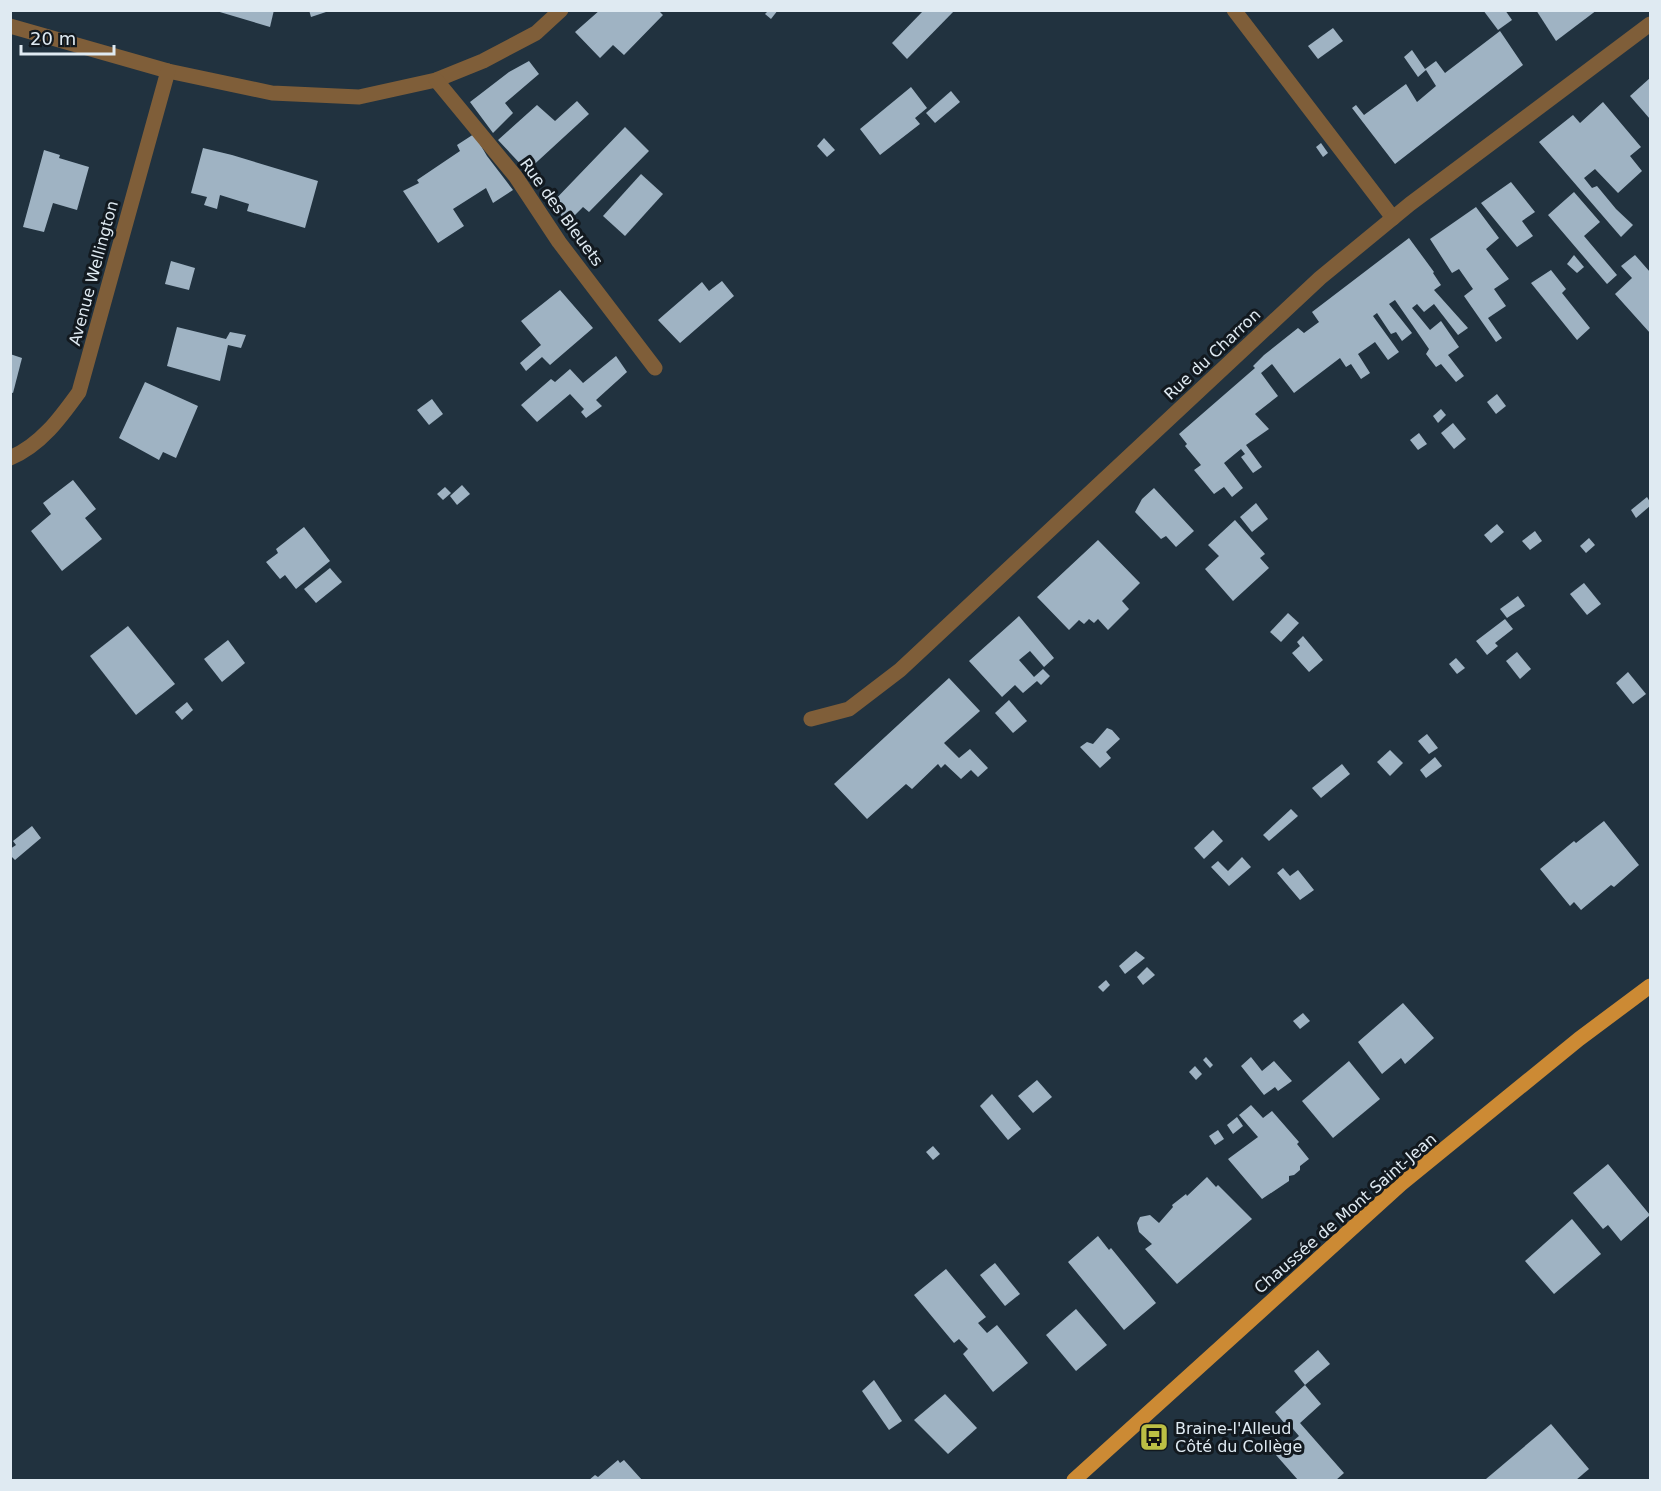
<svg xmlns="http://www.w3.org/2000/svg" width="1661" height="1491" viewBox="0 0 1661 1491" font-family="'DejaVu Sans',sans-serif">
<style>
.building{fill:#9fb3c3}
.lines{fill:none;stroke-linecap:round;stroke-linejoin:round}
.minor{stroke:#7f5e39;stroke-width:15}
.major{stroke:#cc8a34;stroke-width:15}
.labels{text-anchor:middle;stroke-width:6;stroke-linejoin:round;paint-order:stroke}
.street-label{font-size:16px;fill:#dfeaf2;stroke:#12191f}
.poi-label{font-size:16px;fill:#dfeaf2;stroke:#12191f;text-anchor:start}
</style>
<rect width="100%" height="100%" fill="#21323f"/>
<g class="building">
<path d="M213,10H274L270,27Z"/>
<path d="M309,10H329V11L311,17Z"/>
<path d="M600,10H658L663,15L624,55L613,45L600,58L575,32Z"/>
<path d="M769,10H778L771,19L765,14Z"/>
<path d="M924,10H955L907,59L892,43Z"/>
<path d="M1483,10H1505L1512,20L1498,30Z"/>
<path d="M1536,10H1597L1556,41Z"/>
<path d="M1333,28L1343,41L1318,59L1308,46Z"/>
<path d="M1500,31L1523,65L1395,164L1352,108L1356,105L1364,115L1406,84L1417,102L1436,86L1426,70L1418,77L1404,57L1412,50L1425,69L1436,61L1445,73Z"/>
<path d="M529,61L539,74L505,103L513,113L493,133L470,102L509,72Z"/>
<path d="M1650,78V119L1630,96Z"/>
<path d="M911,87L927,108L915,118L920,124L880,155L860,129Z"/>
<path d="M951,91L960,102L935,123L926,113Z"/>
<path d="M577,101L589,114L527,171L498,140L537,105L555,121Z"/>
<path d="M1603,102L1641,147L1630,156L1642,171L1618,193L1595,169L1584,178L1592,188L1597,186L1616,209L1633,225L1621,237L1539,142L1573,115L1580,123Z"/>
<path d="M625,127L649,151L589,212L583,207L568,222L550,205Z"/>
<path d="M474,134L487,156L513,190L493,203L486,188L453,209L464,226L438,243L403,191L419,183L417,180L460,151L457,145Z"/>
<path d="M824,138L835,150L827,157L817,146Z"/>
<path d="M1321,143L1328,153L1323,157L1316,147Z"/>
<path d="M203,148L232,155L318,181L305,228L247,211L249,204L220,195L217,209L204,205L207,197L191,193Z"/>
<path d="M44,150L60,155L59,158L89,167L77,210L53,203L44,232L23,227Z"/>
<path d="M641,174L663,194L625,236L603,216Z"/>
<path d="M1511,182L1535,212L1522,221L1533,236L1517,247L1481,203Z"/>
<path d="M1574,192L1600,222L1584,236L1617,275L1607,284L1548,215Z"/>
<path d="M1476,207L1499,238L1486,249L1509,279L1494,289L1506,306L1488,318L1502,338L1496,342L1464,296L1473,289L1459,269L1452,273L1430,239Z"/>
<path d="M1409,238L1434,272L1433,273L1441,285L1434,290L1468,328L1458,335L1434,304L1424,312L1417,304L1412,308L1430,330L1441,321L1459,347L1448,355L1464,376L1456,382L1441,364L1436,367L1426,354L1429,349L1395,300L1389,304L1412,333L1402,341L1396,332L1391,334L1377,313L1373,316L1399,352L1388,360L1375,342L1358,354L1370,373L1361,379L1351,364L1346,367L1340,358L1294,393L1272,364L1261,373L1278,396L1255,414L1269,429L1246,445L1262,467L1253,473L1241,457L1245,454L1241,449L1224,463L1243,488L1232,497L1224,487L1214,494L1194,470L1201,465L1185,446L1187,444L1179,434L1255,368L1253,366L1264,355L1298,328L1304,333L1319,322L1312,312Z"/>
<path d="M1574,255L1584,267L1577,273L1567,264Z"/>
<path d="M1635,255L1650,272V333L1615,294L1632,278L1621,266Z"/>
<path d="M171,261L195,268L189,290L165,284Z"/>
<path d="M1551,270L1566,289L1562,293L1590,328L1577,340L1531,283Z"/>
<path d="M722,281L734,296L680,343L658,320L702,282L709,291Z"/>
<path d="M560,290L593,328L550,365L542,357L526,371L520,363L541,345L521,321Z"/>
<path d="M177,327L226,339L230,332L246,335L241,348L228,345L220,381L167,366Z"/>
<path d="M10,354L22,358L13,393L10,392Z"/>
<path d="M616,356L627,372L596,400L602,406L586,418L581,412L584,409L570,394L537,422L521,405L551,379L555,382L570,369L583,383Z"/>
<path d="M145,382L198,406L176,458L163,452L159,460L119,438Z"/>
<path d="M1497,394L1506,406L1496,414L1487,402Z"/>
<path d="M432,399L443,414L429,425L417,410Z"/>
<path d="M1441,409L1446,415L1438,423L1433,416Z"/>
<path d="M1453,423L1466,439L1454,449L1441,433Z"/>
<path d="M1419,433L1427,444L1418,450L1410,440Z"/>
<path d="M73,480L96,509L85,518L102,539L62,571L31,531L51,514L43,503Z"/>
<path d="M462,485L470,494L457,505L450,496Z"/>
<path d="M445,487L451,493L443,500L437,494Z"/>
<path d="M1154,488L1194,531L1176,547L1166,536L1161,539L1135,512L1142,499Z"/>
<path d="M1647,497L1650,502V506L1636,518L1631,510Z"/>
<path d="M1256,503L1268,519L1252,532L1240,517Z"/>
<path d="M1235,520L1265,554L1260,558L1269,568L1233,601L1205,569L1219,556L1208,545Z"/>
<path d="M1497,524L1504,532L1491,543L1484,535Z"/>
<path d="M304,527L330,561L296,589L285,575L280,579L266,562L278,553L276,549Z"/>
<path d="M1535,531L1542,541L1530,550L1522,541Z"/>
<path d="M1589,538L1595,545L1586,553L1580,546Z"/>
<path d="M1098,540L1140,583L1122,601L1129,609L1108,630L1098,619L1094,623L1089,619L1084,624L1079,620L1069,630L1037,597Z"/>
<path d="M330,568L342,582L316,603L304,589Z"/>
<path d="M1584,583L1601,604L1587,615L1570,594Z"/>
<path d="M1518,596L1525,606L1507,618L1500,609Z"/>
<path d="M1288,613L1299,623L1281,642L1270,632Z"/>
<path d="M1019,616L1054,658L1044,667L1030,651L1019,660L1034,677L1043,669L1050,676L1041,685L1037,681L1023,693L1015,685L1002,697L969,661Z"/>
<path d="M1505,619L1513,629L1495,643L1498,646L1487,655L1476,641Z"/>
<path d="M128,626L175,684L136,715L90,656Z"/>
<path d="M1303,636L1323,660L1309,672L1292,653L1300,646L1297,642Z"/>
<path d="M228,640L245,663L222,682L204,659Z"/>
<path d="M1517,652L1531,669L1520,679L1506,661Z"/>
<path d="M1456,658L1465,668L1457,674L1449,664Z"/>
<path d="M1628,672L1646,694L1633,704L1616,683Z"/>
<path d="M949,678L980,711L944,743L959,758L970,749L988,768L978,777L971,770L961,779L945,764L941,768L938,764L912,789L906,784L867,819L834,784Z"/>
<path d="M1009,700L1027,721L1013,733L995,713Z"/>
<path d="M187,702L193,710L182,720L175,712Z"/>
<path d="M1107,728L1112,730L1120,739L1106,752L1111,758L1100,768L1080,747L1087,742L1093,744Z"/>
<path d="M1427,734L1438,748L1429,754L1418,741Z"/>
<path d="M1390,750L1403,763L1390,776L1377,762Z"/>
<path d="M1435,757L1442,766L1426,778L1420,770Z"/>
<path d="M1342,764L1350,774L1321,798L1312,788Z"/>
<path d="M1291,809L1298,816L1269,841L1263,835Z"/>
<path d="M1604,821L1639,865L1614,887L1611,885L1581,910L1574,902L1570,906L1540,869L1574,841L1576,843Z"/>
<path d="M32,826L41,838L15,860L10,855V849L16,845L13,841Z"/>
<path d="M1213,830L1223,841L1204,859L1194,848Z"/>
<path d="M1242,857L1251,867L1229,886L1211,867L1218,861L1228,871Z"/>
<path d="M1283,868L1290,876L1298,870L1314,890L1300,900L1277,873Z"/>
<path d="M1136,951L1145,958L1125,974L1119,966Z"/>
<path d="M1147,967L1155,975L1143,985L1137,977Z"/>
<path d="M1106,980L1110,985L1103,992L1098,987Z"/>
<path d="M1403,1003L1434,1038L1405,1064L1401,1058L1382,1074L1358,1042Z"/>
<path d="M1303,1013L1310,1021L1300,1029L1293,1021Z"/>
<path d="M1206,1057L1213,1065L1210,1068L1203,1060Z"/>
<path d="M1251,1057L1262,1071L1274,1061L1292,1081L1278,1091L1275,1087L1264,1095L1241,1066Z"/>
<path d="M1349,1061L1380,1099L1333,1138L1302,1101Z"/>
<path d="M1195,1066L1202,1074L1196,1080L1189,1072Z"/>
<path d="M1037,1080L1052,1097L1033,1113L1018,1096Z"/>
<path d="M992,1094L1021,1129L1008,1140L980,1106Z"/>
<path d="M1251,1105L1263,1118L1272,1111L1299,1142L1297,1144L1309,1159L1300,1166V1170L1294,1175L1289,1176V1181L1262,1199L1228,1159L1258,1137L1239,1115Z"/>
<path d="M1237,1117L1243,1126L1233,1134L1227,1125Z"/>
<path d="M1218,1130L1224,1139L1215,1145L1209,1136Z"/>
<path d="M933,1146L940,1154L933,1160L926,1152Z"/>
<path d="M1608,1164L1650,1215L1621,1241L1608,1225L1603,1229L1573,1193Z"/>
<path d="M1207,1177L1216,1187L1218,1185L1252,1219L1177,1284L1145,1249L1152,1244L1139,1232L1137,1223L1140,1217L1150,1215L1159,1223L1173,1207L1172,1205L1186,1194L1187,1196Z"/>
<path d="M1572,1219L1601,1254L1554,1294L1525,1261Z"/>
<path d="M1098,1236L1109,1250L1111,1248L1156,1303L1124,1330L1068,1262Z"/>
<path d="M995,1263L1020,1294L1005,1306L980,1275Z"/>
<path d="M946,1269L986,1317L978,1323L987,1333L997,1325L1028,1363L993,1392L963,1354L968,1349L959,1339L954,1343L914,1295Z"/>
<path d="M1076,1309L1107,1345L1076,1371L1046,1335Z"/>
<path d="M1318,1350L1330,1364L1305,1385L1294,1371Z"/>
<path d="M874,1380L902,1421L889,1430L862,1391Z"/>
<path d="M1305,1385L1321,1404L1300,1423L1344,1473L1336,1480H1298L1276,1455L1299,1436L1293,1429L1291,1431L1275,1412Z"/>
<path d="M945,1394L977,1428L948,1454L914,1420Z"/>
<path d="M1551,1424L1589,1469L1576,1480H1487L1486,1479Z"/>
<path d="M618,1460L620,1463L624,1460L642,1480H589L595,1475L598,1477Z"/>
</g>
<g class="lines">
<g class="minor">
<path d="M1234,10L1393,218"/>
<path d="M10,26L168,71L272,93L359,97L436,80L483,61L536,33L561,10"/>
<path d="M436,80L516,177L559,242L655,368"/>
<path d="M10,458C41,445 61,417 79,392L168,71"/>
<path d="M811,719L849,709L900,670L1320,278L1410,204L1650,24"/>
</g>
<path class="major" d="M1074,1480L1401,1184L1579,1039L1650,986"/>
</g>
<defs>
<g id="bus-square" transform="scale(1.5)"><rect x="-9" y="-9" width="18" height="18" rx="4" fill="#bcbf44" stroke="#12191f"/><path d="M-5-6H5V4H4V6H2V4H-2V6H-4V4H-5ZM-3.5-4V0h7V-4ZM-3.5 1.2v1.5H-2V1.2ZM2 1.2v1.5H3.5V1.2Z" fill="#111"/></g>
</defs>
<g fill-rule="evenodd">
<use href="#bus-square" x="1154" y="1437"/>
</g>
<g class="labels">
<g class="street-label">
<text transform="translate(562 212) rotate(54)" y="6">Rue des Bleuets</text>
<text transform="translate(93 273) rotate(-75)" y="6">Avenue Wellington</text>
<text transform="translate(1212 354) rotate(-43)" y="6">Rue du Charron</text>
<text transform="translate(1345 1213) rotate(-41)" y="6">Chaussée de Mont Saint-Jean</text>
</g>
<g class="poi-label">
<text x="1175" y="1434">Braine-l'Alleud<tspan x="1175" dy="18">Côté du Collège</tspan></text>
</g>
</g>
<rect width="1661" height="1491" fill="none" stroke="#dfeaf2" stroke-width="24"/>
<path d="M21 45v9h93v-9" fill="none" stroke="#dfeaf2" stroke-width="3"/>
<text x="30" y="45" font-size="18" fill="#dfeaf2" stroke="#12191f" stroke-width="4.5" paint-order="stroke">20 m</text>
</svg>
